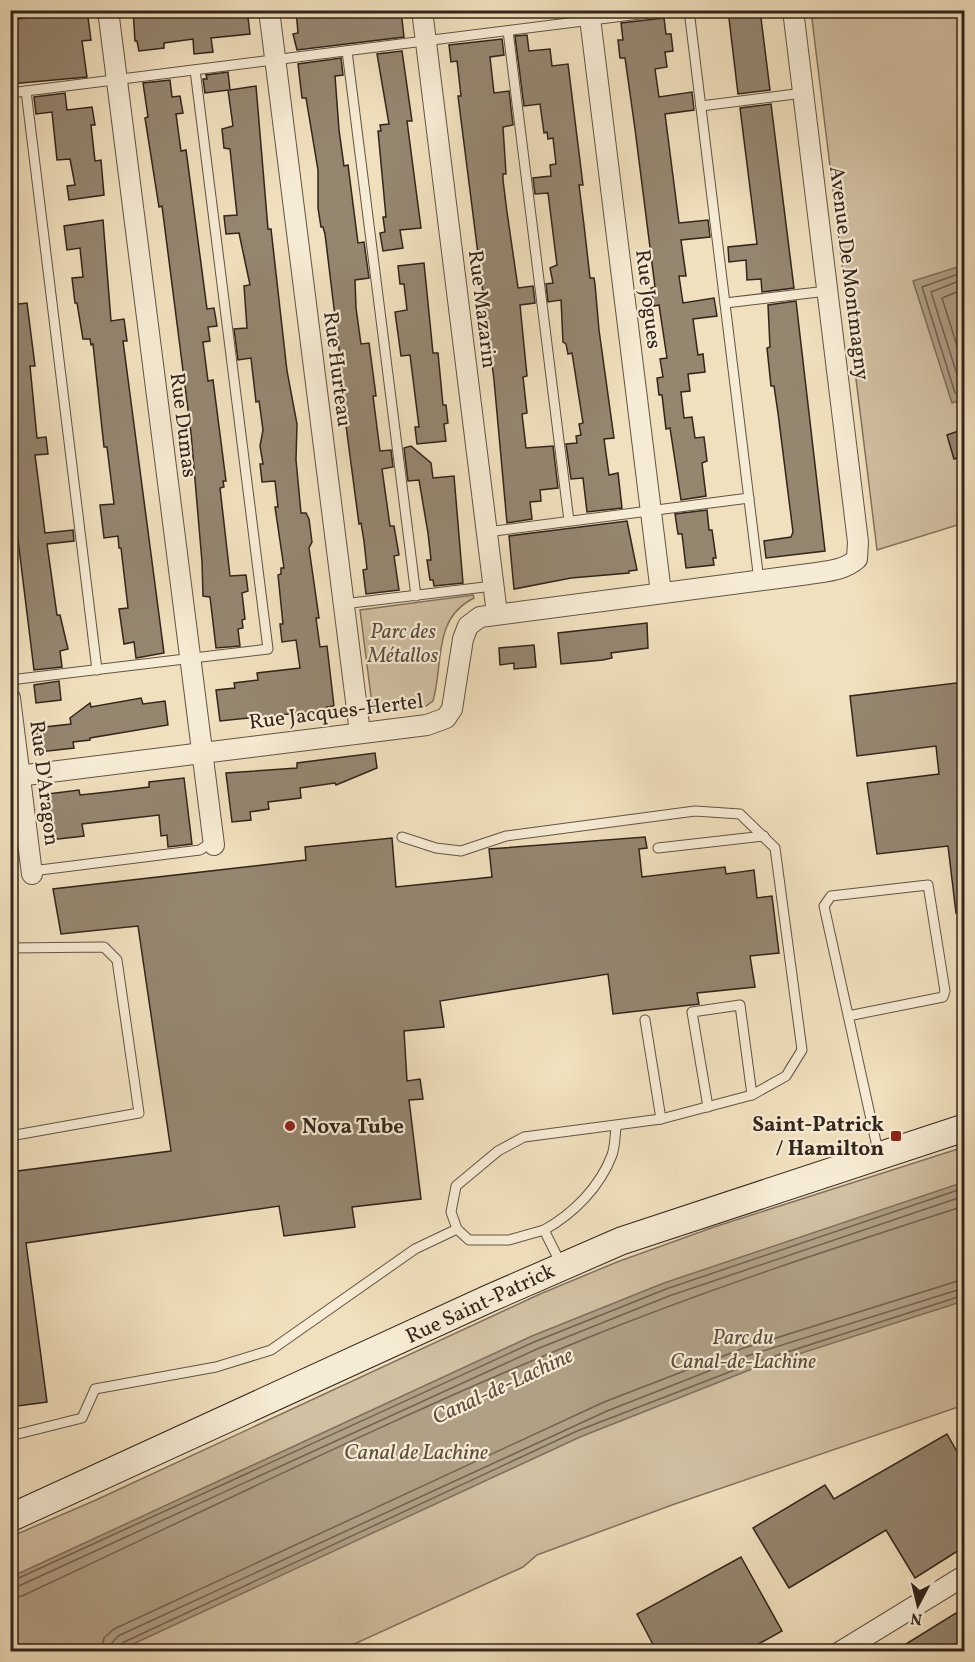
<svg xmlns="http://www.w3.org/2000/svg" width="975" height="1662" viewBox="0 0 975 1662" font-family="Vollkorn,serif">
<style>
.green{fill:#d1c0a2;stroke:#82725f;stroke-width:1.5}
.water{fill:#b0a086;stroke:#7e6f5c;stroke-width:1.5}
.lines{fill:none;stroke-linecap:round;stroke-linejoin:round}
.shore{stroke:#716251;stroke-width:1.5}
.building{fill:#958670;stroke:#32251c;stroke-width:1.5}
.lane-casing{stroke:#625444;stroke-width:11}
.street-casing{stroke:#625444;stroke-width:22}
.secondary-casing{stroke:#32251c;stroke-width:29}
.lane{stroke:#f6ebd4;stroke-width:9}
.street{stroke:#f6ebd4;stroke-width:20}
.secondary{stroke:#f6ebd4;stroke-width:27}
.poi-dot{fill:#8f2418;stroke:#f6ebd4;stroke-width:2}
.labels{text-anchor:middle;stroke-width:4.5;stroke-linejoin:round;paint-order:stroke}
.street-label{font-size:21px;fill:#32251c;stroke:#f6ebd4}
.park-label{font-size:21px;font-style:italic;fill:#5a4c3e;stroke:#f6ebd4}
.poi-label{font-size:21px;font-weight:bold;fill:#32251c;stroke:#f6ebd4;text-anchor:end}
.water-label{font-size:22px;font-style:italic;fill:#5e5041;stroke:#f6ebd4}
</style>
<rect width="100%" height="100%" fill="#f1e0bd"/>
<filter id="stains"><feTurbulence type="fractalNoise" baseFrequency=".00333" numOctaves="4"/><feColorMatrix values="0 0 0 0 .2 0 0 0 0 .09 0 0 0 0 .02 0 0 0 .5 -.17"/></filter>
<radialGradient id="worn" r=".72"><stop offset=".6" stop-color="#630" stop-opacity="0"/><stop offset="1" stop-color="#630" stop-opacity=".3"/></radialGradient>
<g class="green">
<path d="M811,11H964V523L877,550Z"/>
<path d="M473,595L474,598C432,619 444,663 433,701L426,706L373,712L360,610Z"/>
<path d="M964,1147V1405L672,1505L537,1555L523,1567L339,1651H11L10,1537L96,1500L540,1294L617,1262L714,1227Z"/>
</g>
<g class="water">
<path d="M964,265V399L952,403L913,281Z"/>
<path d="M964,1182V1301L752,1369L580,1437L118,1651H11V1577L532,1336L664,1283Z"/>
</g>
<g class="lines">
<g class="shore">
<path d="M964,272L922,287L955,393L964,394"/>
<path d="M964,279L931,292L960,384L964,386"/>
<path d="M964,289L942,298L964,368"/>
<path d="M10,1582L534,1342L666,1289L964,1188"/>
<path d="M10,1590L537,1349L669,1296L964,1196"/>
<path d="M10,1599L22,1596C209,1509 395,1416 587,1338C711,1288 837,1247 964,1206"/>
<path d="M101,1652L104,1638L114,1629L604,1402L744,1348L964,1279"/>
<path d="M110,1652L112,1643L118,1636L607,1411L747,1356L964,1288"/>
<path d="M117,1652L122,1643L577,1431L750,1364L964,1295"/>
</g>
</g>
<g class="building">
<path d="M87,10L91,40L82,41L87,77L10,84V20Z"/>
<path d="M133,10H247L250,34L211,38L213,52L194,54L193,39L164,43V48L139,51L137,41H135Z"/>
<path d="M296,10H360V16L386,13L385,10H401L404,37L297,50L293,34L298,33Z"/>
<path d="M728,10H760L770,90L738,94Z"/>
<path d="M664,18L666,34H671L673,51L665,52L667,67L655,69L659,97L692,92L694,110L665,114L679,223L708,220L710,237L681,240L686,276H679L683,303L714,298L717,316L693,319L698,355L703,354L705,372L688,374L690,391L681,392L684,418L692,417L695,438L704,437L707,461L702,463L706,496L681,500L670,428L666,429L662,395H659L657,378L663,377L660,359L667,358L659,305L654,306L651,288L655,287L635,129L625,58H620L618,40H623L621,23Z"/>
<path d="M527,35L529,51L550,49L552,66L568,64L583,185H579L584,225L590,278H594L595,284L599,330L614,438L604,439L609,475L618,473L622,508L587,512L583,478L571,479L566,444L577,443L576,436L581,435L579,424L583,423L572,353L568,354L566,344L563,342L561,300L548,302L546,284L553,283L550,268L557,265L548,193L535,194L533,178L551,176L550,165L556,164L553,138L548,139L547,132L544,133L540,104L524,106L515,36Z"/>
<path d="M502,39L504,55L490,57L494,93L509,91L513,125L503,127L506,174H503V180L507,212L518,288L533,286L535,303L520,305L527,376L523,377L527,413L522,414L526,448L553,446L558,488L540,490L541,501L530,502L532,519L507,523L494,380L458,96H461L459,78L457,61L451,62L449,45Z"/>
<path d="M402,51L412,121H407L421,228L400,230L403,248L383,251L380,233L385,232L383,217H386L378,131H381L380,125L389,124L377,54Z"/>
<path d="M341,58L343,75L335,76L339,130L344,166L348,165L358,243L364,242L369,278L355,280L356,308L361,344L369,343L376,396H373L380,451L391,450L393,467L382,469L390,526H394L399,555L394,556L399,590L366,594L363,570L367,569L364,541L361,523L359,524L345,418L343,382L325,234L323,227H321L318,208V170L306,98H302L298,64Z"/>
<path d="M228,72L230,90L256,86L268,229H271L287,371L297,424L296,460L301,513H306L309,519L312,542L309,548L319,618H316L320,647L327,646L334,706L327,707V710L220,721L216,690L235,688L234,683L258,680L257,673L300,668L296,640L282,642L280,624H283L278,575L281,574V568H284L275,507H278L275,481L262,482L260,464H263L260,446L263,430L259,401L256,402L251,358L238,360L234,329L247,328L244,286L250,285L239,233L226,234L224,216L237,215L230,149L224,148L222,129L233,126L228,90L205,93L203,79H207L206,75Z"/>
<path d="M170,80L172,97L180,96L183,113L176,114L181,151L186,150L207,309L214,308L217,326L208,327L210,341L203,342L208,381L213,380L226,481H223L224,487L220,488L230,576L246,575L248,591L242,593L245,619L242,620L243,628L238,629L240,646L216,648L210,597L203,596L202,562L191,433L162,206L159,207L145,118L148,117L143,83Z"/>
<path d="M65,93L67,110L92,107L95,125H91L95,161L101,160L104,195L69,200L67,186L75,185L70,159L57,160L52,112L36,114L34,97Z"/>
<path d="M771,104L794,288L762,292L761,279L747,280L746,260L729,262L728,247L757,244L740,108Z"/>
<path d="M103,220L111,321L124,319L127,341H123L164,653L136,658L134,642L124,644L119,609L128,608L121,548H119L118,536L104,538L100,505L114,504L107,447H104L93,344L91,345L90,339H83L77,303H75L72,278L83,277L80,248L67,250L64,226Z"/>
<path d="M424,263L433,353H438L443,405H446L448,423L444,424L446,441L417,444L415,427H419L410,355L401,356L395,312L407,310L404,284H400L398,266Z"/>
<path d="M796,301L825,551L766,558L764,541L791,537L793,532L778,413L774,386H771L767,348L770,347L768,305Z"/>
<path d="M27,303L35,366H30L37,438L46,437L48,454L35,455L45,533L73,530L74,541L47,544L57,615H60L68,649L60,651L62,667L34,670L10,475V305Z"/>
<path d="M964,429V456L954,459L947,435Z"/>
<path d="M411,446L431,463L433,478L454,476L463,583L434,586L433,580H430L427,560H431L428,533L419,480L408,481L404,448Z"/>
<path d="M707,510L709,530H712L716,558H713L714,565L686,568L682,534H678L675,514Z"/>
<path d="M627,521L637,570L629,571V573L571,578L514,589L509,536Z"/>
<path d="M647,623L648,648L611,653L612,658L603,660L561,664L558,633Z"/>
<path d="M534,645L536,667L514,669V663L500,665L499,648Z"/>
<path d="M59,681L61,700L36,703L34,685Z"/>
<path d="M964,682V913H956L948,846L877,854L867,783L939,774L936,746L857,756L850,696Z"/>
<path d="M141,698L143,704L165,701L168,725L90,738V740L73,742L74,748L39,752L36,728L71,724L70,718L90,703L91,707Z"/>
<path d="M375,753L377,768L336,785L335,783L300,788L301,798L268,802L269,809L250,812L251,820L232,822L226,773L297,768V763Z"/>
<path d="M184,778L192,844L168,847L167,835L161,836L159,815L82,824L84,836L50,840L45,798L48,794L79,790L80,795L108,792L149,787V782Z"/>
<path d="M645,837L647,848L639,849L642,877L725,867L726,874L754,870L757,898L772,896L779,953L750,956L755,987L697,993L699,1004L613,1014L608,974L440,1001L444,1027L404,1031L407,1081L420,1079L423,1099L409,1100L421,1199L352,1207L355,1227L284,1236L279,1206L26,1243L47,1402L10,1407V1172L171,1151L138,926L61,934L53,889L306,860L305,847L392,838L396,887L492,877L489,849Z"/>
<path d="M947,1434L964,1464V1547L915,1578L886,1530L789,1588L753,1528L825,1485L834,1499Z"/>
<path d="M741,1557L782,1631L744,1652H657L637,1614Z"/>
<path d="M964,1608V1652H893Z"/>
</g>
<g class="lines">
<g class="lane-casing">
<g id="lane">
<path d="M689,10L759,581"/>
<path d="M508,31L569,521"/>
<path d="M347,51L416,596"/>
<path d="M26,91L97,670"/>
<path d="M10,93L672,10"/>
<path d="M701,106L803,93"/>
<path d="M725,303L827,291"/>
<path d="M487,532L749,498"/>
<path d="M343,604L493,586"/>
<path d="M10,680L268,649L195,70"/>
<path d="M402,837L436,848L461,851L506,836L695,811L740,814L775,848L802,1050L786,1076L752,1095L661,1119L524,1137L498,1151L456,1186L451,1212L457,1229L469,1240H509L544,1230L561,1264"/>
<path d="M658,848L764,836"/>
<path d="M32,871L200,850L213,841"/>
<path d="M10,948L104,947L117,960L139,1113L10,1136"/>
<path d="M848,1016L943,997L945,991L928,885L831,896L824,906L876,1142L882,1152"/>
<path d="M645,1020L661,1119"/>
<path d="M708,1107L692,1012L740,1005L752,1095"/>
<path d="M544,1230C573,1214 600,1187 612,1155C615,1147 615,1136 616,1127"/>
<path d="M10,1436L82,1418L95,1389L216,1367L271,1350L415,1249L457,1229"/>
</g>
</g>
<g class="street-casing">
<g id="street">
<path d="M108,10L214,845"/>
<path d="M269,10L360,733"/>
<path d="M422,10L497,614"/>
<path d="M589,10L661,593"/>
<path d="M10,698L32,874"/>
<path d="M10,777L427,725L446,718L452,709L463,639L468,626L480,617L809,574C827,571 843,571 857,559L858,542L793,10"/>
<path d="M840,1652L964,1576"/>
</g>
</g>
<g class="secondary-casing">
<path id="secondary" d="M10,1518L488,1299L621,1241L964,1128"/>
</g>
<use href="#lane" class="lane"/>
<use href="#street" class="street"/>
<use href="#secondary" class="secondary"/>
</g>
<g class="poi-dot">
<circle cx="290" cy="1126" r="6"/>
<rect x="890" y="1130" width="12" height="12" rx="3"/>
</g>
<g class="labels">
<g class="street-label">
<text transform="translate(850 273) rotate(83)" y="7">Avenue De Montmagny</text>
<text transform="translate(649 299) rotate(83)" y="7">Rue Jogues</text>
<text transform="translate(483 309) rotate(83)" y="7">Rue Mazarin</text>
<text transform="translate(338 369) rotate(83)" y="7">Rue Hurteau</text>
<text transform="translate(184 425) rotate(83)" y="7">Rue Dumas</text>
<text transform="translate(336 711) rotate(-7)" y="7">Rue Jacques-Hertel</text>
<text transform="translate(45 783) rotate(83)" y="7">Rue D'Aragon</text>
<text transform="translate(480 1303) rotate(-25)" y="7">Rue Saint-Patrick</text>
</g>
<g class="park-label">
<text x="403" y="638">Parc des<tspan x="403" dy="24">Métallos</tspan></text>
<text x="743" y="1344">Parc du<tspan x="743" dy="24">Canal-de-Lachine</tspan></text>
</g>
<g class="poi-label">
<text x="884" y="1131">Saint-Patrick<tspan x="884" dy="24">/ Hamilton</tspan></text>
<text x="302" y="1133" text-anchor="start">Nova Tube</text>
</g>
<g class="water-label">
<text transform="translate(502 1385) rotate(-25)" y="8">Canal-de-Lachine</text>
<text x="416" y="1459">Canal de Lachine</text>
</g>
</g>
<rect width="975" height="1662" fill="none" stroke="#f1e0bd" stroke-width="36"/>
<rect x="12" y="12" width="951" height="1638" fill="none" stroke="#32251c" stroke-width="3"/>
<rect x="18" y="18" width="939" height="1626" fill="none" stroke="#32251c" stroke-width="1.5"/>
<g transform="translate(918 1605) rotate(187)" stroke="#f6ebd4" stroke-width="4.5" paint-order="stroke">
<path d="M0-4.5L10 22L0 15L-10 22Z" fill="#32251c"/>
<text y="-9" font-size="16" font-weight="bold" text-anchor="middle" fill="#32251c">N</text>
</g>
<rect width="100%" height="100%" filter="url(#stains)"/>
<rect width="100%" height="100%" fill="url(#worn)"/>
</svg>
